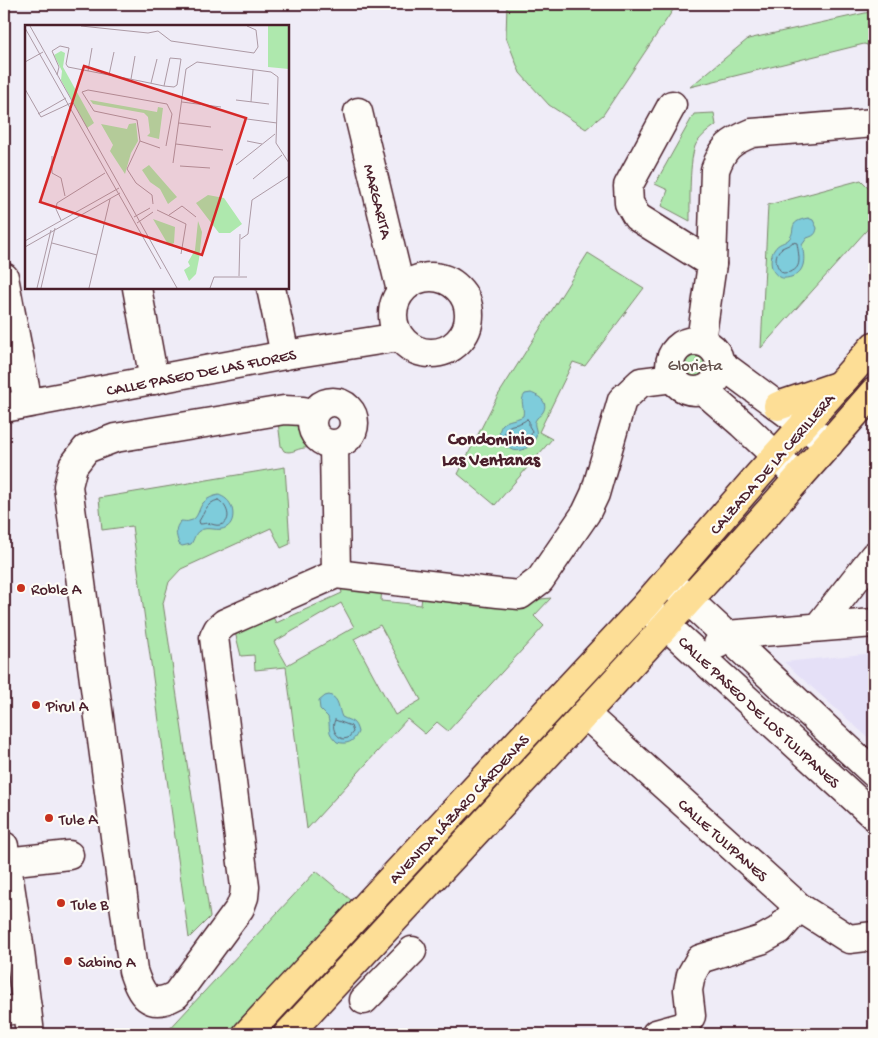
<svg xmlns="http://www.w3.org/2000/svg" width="878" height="1038" viewBox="0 0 878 1038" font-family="'Gochi Hand',sans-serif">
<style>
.built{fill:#e5e0f7}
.green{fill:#aee8ad;stroke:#7c846c;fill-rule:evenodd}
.water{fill:#7eccdb;stroke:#698795}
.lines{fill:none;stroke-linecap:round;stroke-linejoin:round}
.shore{stroke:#5f6471;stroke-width:1}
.minor-casing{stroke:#4a1f2b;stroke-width:31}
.major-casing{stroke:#4a1f2b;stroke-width:31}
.minor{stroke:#fdfcf7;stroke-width:28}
.major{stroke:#fdde96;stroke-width:28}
.poi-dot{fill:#c8321e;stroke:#fdfcf7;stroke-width:2}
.labels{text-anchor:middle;stroke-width:4.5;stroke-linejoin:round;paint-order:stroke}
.street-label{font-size:16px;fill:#4a1f2b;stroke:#fdfcf7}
.park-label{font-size:16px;fill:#63514c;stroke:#fdfcf7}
.poi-label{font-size:16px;fill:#4a1f2b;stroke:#fdfcf7;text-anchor:start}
.neighbourhood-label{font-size:18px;font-weight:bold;fill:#4a1f2b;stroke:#fdfcf7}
.inset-road{fill:none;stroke:#ad9aa5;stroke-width:1}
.view{fill:#d62828;fill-opacity:0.15;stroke:#d62828;stroke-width:2.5}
.inset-edge{fill:none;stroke:#4a1f2b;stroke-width:2.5}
</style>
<rect width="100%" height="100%" fill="#efecf7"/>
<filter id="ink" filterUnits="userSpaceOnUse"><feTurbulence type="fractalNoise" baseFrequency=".02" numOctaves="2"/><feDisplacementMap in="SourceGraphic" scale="10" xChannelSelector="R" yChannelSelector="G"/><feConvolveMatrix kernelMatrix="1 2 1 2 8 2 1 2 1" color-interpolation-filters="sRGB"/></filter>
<g filter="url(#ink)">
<path class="built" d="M874,653V743L784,662Z"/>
<g class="green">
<path d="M507,4H677L603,115L586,129L549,105L520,73L506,37Z"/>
<path d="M874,11V47L864,44L690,87L748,39Z"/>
<path d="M714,113L716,125C709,130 701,136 696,144C689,158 690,203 690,221L662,206L668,190L655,184L694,114Z"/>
<path d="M861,180L874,193V222L761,348L768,205Z"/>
<path d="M588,253L644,288L585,366L573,362L539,432L552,439L495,505L458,474L497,397Z"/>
<circle cx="695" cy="364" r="18"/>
<path d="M278,422H305L308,433L316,447C311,449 309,447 304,448C296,449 291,454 284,451L281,446Z"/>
<path d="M285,467L290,544L281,548L271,528L181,569L169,582L163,603L210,917L189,938L132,526L102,530L99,498Z"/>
<path d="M339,581L382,586L381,601L421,605L423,589L531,600L551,598L534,616L544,626L448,731L437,722L425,734L407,719L307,829L286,667L255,670L254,655L241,656L234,628L270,611L276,623L342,593ZM341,603L354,627L287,665L274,642ZM380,625L421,700L395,715L354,639Z"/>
<path d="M316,871L357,905L236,1034H165Z"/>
</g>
<g class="water">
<path d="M808,218L813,220L817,228C816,235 813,236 807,238L802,245C805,258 806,272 791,277C787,278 783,279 780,277C770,273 769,258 774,250C779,242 784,244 789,239C797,230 786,222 808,218Z"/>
<path d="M531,393C539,396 549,402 543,412C541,415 539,416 537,418C530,426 542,431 533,442C517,463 491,441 502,425C507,419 517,420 523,416C525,407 519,401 525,394Z"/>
<path d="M219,495C221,496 224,497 226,499C234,505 236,521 227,527C218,533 208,525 199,531C195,533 194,540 191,544L182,546L179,544C176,535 174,528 181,521C184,521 187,522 189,521C199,520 198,507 204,502C208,498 213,496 219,495Z"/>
<path d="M329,695C340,698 338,709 342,717C352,722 355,720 358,732C354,742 347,745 337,742C326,731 331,730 328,717L320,709L319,701L325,696Z"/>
</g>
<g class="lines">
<g class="shore">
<path d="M793,242L797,243C799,258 804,272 783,273C775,267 773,254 782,248C786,246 790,245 793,242Z"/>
<path d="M527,419L529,421V426L532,431C526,460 494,439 508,427C512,424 516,425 520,423C523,422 525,421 527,419Z"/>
<path d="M218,500C227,504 234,522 220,525C216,526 212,524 208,523C206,523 203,524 200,524L199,521C205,512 206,503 218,500Z"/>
<path d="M335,720L351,726L353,732L348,738L343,739C335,736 331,727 335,720Z"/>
</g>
<g class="minor-casing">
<g id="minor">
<path d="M672,105L628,186L629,203L637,217L712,264"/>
<path d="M358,112L401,291"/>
<circle cx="431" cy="315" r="38"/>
<path d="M4,277L28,403"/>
<path d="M137,288L154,380"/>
<path d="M271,288L285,355"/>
<circle cx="695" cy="366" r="25"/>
<path d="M701,341L712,264L715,170C723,147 730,142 752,133L874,123"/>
<path d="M721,364L829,444"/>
<path d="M703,390L742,424L799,478"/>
<circle cx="333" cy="423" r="21"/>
<path d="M4,408L285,355L399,337"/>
<path d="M313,414L303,411L284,410L115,438L86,449L73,466L68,486L133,971C141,995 149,1010 176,995L240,908L244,897L245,887L214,637L218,629L225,623L336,574L498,593L520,595L540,580L586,513L595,494L622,400L641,382L673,378"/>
<path d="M334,445L336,574"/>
<path d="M668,581L874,773"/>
<path d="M648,609L874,816"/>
<path d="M818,627L874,556"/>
<path d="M718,644L726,635L874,623"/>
<path d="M585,714L799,907L849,939L874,936"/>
<path d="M4,846L19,944L30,1034"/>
<path d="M6,862L69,855"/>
<path d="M364,1000L412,951"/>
<path d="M4,1011L27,1008"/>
<path d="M656,1034L685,1026L691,1016L688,990L691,975L700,959L761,940L779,930L799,907"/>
</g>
</g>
<g class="major-casing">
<g id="major">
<path d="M778,406L837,386"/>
<path d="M247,1034L645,606L757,477L874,346"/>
<path d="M288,1034C485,821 684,611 874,392"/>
</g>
</g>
<use href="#minor" class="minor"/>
<use href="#major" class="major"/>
</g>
</g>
<g class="poi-dot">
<circle cx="21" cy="588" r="5"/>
<circle cx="36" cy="705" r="5"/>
<circle cx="49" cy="818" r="5"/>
<circle cx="61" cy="903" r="5"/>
<circle cx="68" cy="961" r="5"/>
</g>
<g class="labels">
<g class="street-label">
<text transform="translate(379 201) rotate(76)" y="6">MARGARITA</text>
<text transform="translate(201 371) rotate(-11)" y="6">CALLE PASEO DE LAS FLORES</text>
<text transform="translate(771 463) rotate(-49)" y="6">CALZADA DE LA CERILLERA</text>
<text transform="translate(760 711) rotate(43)" y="6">CALLE PASEO DE LOS TULIPANES</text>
<text transform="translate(458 808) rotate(-47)" y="6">AVENIDA LÁZARO CÁRDENAS</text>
<text transform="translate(724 839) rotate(42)" y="6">CALLE TULIPANES</text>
</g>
<g class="park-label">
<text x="695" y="370">Glorieta</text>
</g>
<g class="poi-label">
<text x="31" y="594">Roble A</text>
<text x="46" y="711">Pirul A</text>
<text x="59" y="824">Tule A</text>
<text x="71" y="909">Tule B</text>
<text x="78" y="967">Sabino A</text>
</g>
<g class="neighbourhood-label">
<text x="491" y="444">Condominio<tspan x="491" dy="21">Las Ventanas</tspan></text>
</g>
</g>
<g transform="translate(25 25)">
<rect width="264" height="264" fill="#efecf7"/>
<path d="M243,1H264V44L243,42ZM36,26L40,28L38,42L69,98L62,103L36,55L37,46L29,30ZM65,75L132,87L133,82L138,83L134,114L122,111L125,108L123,92L119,88L68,79ZM111,98L113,116L106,128L100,149L85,126L88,120L76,99L102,104L104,99ZM124,140L152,172L143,179L135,164L125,157L117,145ZM183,170L199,173L217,199L205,208H194L171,178ZM128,194L150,202L149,218L144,221ZM173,196L177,207L174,234L171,249L164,256L159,245L165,241L163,237L170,225Z" fill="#aee8ad"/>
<path class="inset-road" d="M5,1L152,263M56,1L123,8L133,6M0,3L136,244M133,6L146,16L229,28L233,22L231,5L222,1M0,37L18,27M63,46L67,23M32,50L34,42L27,26L35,21L44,23L41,39L43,42L115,56L139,61L149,62L152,60L156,34L145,33L139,61M84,50L89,27M106,54L110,31M126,58L132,34M0,64L16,92L46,78M211,75L244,79M157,77L196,82M226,77L228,45M13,89L41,73M222,94L252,98M154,98L186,102M115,116L135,123M222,116L237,119M151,119L198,125M27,131V148L36,153L40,171M148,138L161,44L172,37L246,47L253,52L251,118L264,138M211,140L250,109M155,141L185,143M228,154L257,130M128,179L127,170L111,158L102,144L115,116L112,95L69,86L57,67L63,65L142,79L147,89L141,121M132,185L161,199L156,229M144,190L157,181L171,192M109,192L125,183M36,195L31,184L32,178L80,148M112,198L128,187M216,214L223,209L227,175L264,151M0,216L94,163M27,218L72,230M0,222L95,168M214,251L215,209M12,263L26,205M16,263L30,203M64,263L85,174M185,263L189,252H222"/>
<path class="view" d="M59,41L221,93L177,230L15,177Z"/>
<rect width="264" height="264" class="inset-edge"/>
</g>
<rect width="878" height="1038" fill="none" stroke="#fdfcf7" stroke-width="20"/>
<rect x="10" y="10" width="858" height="1018" fill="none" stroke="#4a1f2b" stroke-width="2" filter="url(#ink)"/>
</svg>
